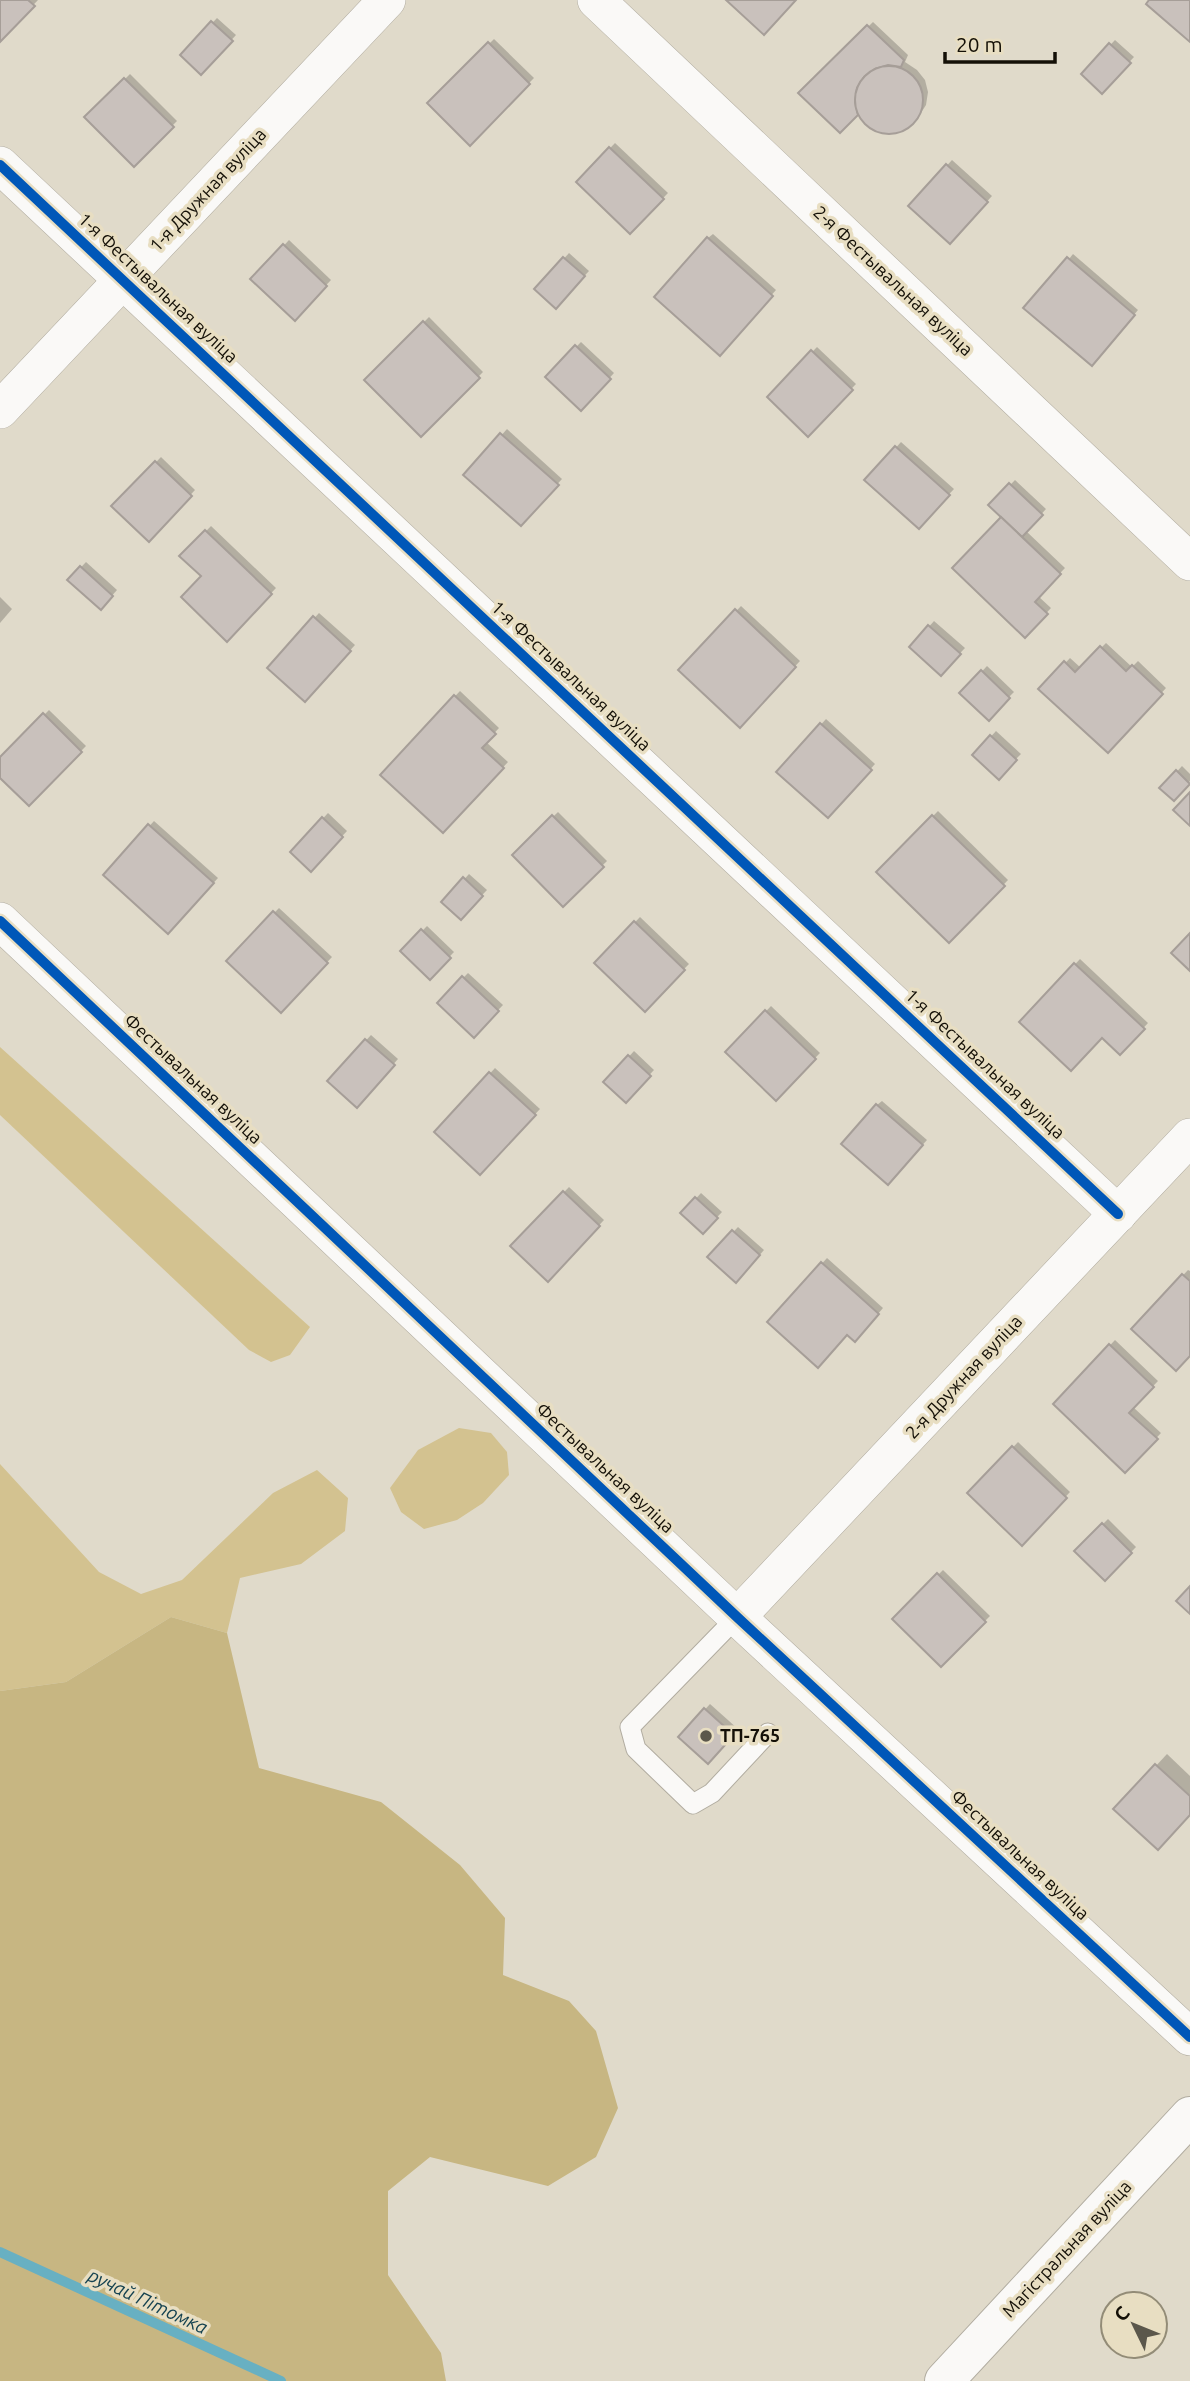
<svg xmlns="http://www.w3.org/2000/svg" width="1190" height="2381" viewBox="0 0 1190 2381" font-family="Ubuntu,sans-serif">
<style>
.green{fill:#d3c290}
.forest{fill:#c7b682}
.shadow{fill:#0003}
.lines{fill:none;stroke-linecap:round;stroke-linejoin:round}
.stream{stroke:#68b0c2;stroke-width:10}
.building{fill:#c9c1bc;stroke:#a69e98;stroke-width:2}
.service-casing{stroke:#b1aca0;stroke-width:21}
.minor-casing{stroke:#b1aca0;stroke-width:38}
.tertiary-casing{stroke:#b1aca0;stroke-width:40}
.service{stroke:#faf9f7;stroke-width:19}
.minor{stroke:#faf9f7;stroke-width:37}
.tertiary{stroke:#faf9f7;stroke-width:38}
.cycleway-casing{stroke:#e8dec2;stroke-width:15}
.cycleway{stroke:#0057b8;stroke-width:10}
.poi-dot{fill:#5b574b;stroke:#e8dec2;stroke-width:2.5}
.labels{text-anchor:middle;stroke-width:7;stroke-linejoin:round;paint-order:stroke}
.street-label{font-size:18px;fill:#141007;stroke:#e8dec2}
.poi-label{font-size:18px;font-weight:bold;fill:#141007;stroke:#e8dec2;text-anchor:start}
.water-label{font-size:19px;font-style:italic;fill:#154250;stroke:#e8dec2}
</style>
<rect width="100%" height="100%" fill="#e0daca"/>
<g class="green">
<path d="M0,1047L310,1327L290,1355L271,1362L249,1350L0,1115Z"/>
<path d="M459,1428L491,1433L507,1452L509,1475L483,1503L457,1520L424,1529L401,1512L390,1488L418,1450Z"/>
<path d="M0,1464L99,1572L141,1594L182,1580L273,1493L317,1470L348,1498L345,1531L301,1564L240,1578L227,1633L171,1617L66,1682L0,1691Z"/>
</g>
<path class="forest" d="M171,1617L227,1633L259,1768L381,1802L460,1865L505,1918L503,1975L569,2001L596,2031L618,2108L596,2157L548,2186L430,2157L388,2191V2275L441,2353L446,2381H0V1691L66,1682Z"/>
<g class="shadow">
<path d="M0,0H38L0,40Z"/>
<path d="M217,18L236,35L201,73L182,55Z"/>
<path d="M873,22L908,55L905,62L917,70L925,80L928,92L926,105L919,116L903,130L891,133L878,131L867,124L858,112L840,131L801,93Z"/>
<path d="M494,39L534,78L470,143L429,103Z"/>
<path d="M1115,40L1134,57L1102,91L1083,74Z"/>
<path d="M130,74L177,121L134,164L87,117Z"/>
<path d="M615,143L668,193L630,232L578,182Z"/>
<path d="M952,160L992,196L950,242L910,206Z"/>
<path d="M713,234L776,290L720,353L708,238Z"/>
<path d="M289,240L331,280L295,318L253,279Z"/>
<path d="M569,253L589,271L556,306L537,289Z"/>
<path d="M1073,254L1138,310L1096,359L1069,259Z"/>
<path d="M429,317L483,372L421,435L367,380Z"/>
<path d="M581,342L614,373L581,409L547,377Z"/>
<path d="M817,347L856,384L808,434L769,397Z"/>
<path d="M507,429L562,479L521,524L466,475Z"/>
<path d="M901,442L954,489L919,526L867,480Z"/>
<path d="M161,457L195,490L149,539L114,506Z"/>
<path d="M1015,480L1046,509L1026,531L1065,568L1038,596L1051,608L1025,636L1003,516L991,505Z"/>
<path d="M211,526L276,588L227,639L204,576L182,556Z"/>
<path d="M86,562L117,590L101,608L70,579Z"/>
<path d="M0,597L12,609L0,623Z"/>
<path d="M741,606L800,661L740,725L681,670Z"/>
<path d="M319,613L355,645L305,700L269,668Z"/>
<path d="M934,621L965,648L941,673L911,647Z"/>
<path d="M1106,643L1132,667L1138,661L1166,688L1108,751L1041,689L1070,658L1081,668Z"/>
<path d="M987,666L1014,692L988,718L962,693Z"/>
<path d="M460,691L499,728L486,742L508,762L443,831L382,774Z"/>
<path d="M49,710L86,746L29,804L0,775V760Z"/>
<path d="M826,719L875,764L828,816L779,771Z"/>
<path d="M996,731L1021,754L998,777L974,755Z"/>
<path d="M1182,766L1190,774V781L1173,799L1162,788Z"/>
<path d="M938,811L1008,880L949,941L878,872Z"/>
<path d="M558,812L607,861L563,904L514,855Z"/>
<path d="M328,813L347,831L311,869L292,852Z"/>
<path d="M154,821L218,878L168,932L105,875Z"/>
<path d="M469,874L487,890L461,917L444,902Z"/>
<path d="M279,908L332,957L281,1011L228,961Z"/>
<path d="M640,917L689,964L645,1009L597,963Z"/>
<path d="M427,926L454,952L430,977L403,951Z"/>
<path d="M1080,959L1148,1023L1120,1053L1102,1036L1021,1022Z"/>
<path d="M468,973L503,1005L474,1035L439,1003Z"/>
<path d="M771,1006L820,1053L776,1098L727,1052Z"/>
<path d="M371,1035L398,1059L357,1105L330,1080Z"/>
<path d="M634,1051L654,1070L626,1100L606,1082Z"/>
<path d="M495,1068L540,1109L480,1173L436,1132Z"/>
<path d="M882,1101L927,1140L888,1183L877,1105Z"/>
<path d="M569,1187L604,1220L548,1280L513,1246Z"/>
<path d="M701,1193L722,1212L703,1232L683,1213Z"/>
<path d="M738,1227L764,1250L741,1276L710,1257Z"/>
<path d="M827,1258L883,1308L860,1335L769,1322Z"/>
<path d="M1188,1270L1190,1271V1353L1133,1329Z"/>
<path d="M1115,1340L1158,1381L1133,1407L1161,1433L1125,1471L1055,1404Z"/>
<path d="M1018,1442L1070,1492L1022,1543L970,1493Z"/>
<path d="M1108,1519L1136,1547L1105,1579L1076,1551Z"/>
<path d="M943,1570L990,1616L941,1665L894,1619Z"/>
<path d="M710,1704L738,1729L708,1762L680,1737Z"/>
<path d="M1167,1754L1190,1776V1813L1116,1809Z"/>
</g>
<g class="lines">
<path class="stream" d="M0,2252L281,2381"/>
</g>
<g class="building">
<path d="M0,0H28L35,6L0,42Z"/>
<path d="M726,0H796L764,35Z"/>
<path d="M1149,0H1190V42L1146,4Z"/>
<path d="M211,21L233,41L201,75L180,55Z"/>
<path d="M867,25L904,60L901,67L888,65L875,69L864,77L857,88L855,102L858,115L840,133L798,93Z"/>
<path d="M488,42L530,84L470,146L427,103Z"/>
<path d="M1109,43L1131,63L1102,94L1081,74Z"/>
<circle cx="889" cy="100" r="34"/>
<path d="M124,78L174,127L134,167L84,117Z"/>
<path d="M609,147L664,199L630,234L576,182Z"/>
<path d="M946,164L988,202L950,244L908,206Z"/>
<path d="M707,237L773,296L720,356L654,297Z"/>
<path d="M283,244L327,286L295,321L250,279Z"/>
<path d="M563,257L585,276L556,309L534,289Z"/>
<path d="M1067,257L1135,315L1092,366L1023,308Z"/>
<path d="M423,321L480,378L421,437L364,380Z"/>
<path d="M575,345L611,379L581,411L545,377Z"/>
<path d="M811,350L853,390L808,437L767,397Z"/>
<path d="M500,433L559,485L521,526L463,475Z"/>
<path d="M895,446L950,495L919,529L864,480Z"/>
<path d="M155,461L192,496L149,542L111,506Z"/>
<path d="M1009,483L1043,515L1022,537L988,505Z"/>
<path d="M1001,517L1061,574L1035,602L1048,614L1025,638L952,568Z"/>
<path d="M205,530L272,594L227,642L181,597L201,576L179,556Z"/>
<path d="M80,566L113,596L101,610L67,580Z"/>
<path d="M735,609L796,667L740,728L678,670Z"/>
<path d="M313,616L351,651L305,702L267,668Z"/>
<path d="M928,625L961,654L941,676L909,647Z"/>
<path d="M1100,646L1126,671L1132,665L1163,694L1108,753L1038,689L1064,661L1075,672Z"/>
<path d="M981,670L1010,698L989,721L959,693Z"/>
<path d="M454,695L496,734L482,748L504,768L443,833L380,775Z"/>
<path d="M43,713L82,752L29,806L0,778V757Z"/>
<path d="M820,723L872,770L828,818L776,772Z"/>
<path d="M990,735L1017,760L999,780L972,755Z"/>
<path d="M1176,770L1190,784L1174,801L1159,788Z"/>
<path d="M1190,792V826L1173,810Z"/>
<path d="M552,815L604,867L563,907L512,855Z"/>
<path d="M932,815L1005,886L949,943L876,872Z"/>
<path d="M322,817L343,837L311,872L290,852Z"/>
<path d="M148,824L214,883L168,934L103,875Z"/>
<path d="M463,877L483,896L461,920L441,902Z"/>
<path d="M273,911L328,963L281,1013L226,961Z"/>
<path d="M634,921L685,970L645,1012L594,963Z"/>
<path d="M421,929L451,958L430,980L400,951Z"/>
<path d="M1190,933V971L1171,953Z"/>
<path d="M1074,963L1145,1029L1120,1055L1102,1038L1071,1071L1019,1022Z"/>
<path d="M462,976L499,1011L474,1038L437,1003Z"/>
<path d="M765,1010L816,1059L776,1101L725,1052Z"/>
<path d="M365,1039L395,1065L357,1108L327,1081Z"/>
<path d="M628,1055L651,1076L626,1103L603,1082Z"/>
<path d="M489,1072L536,1115L480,1175L434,1132Z"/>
<path d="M876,1104L923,1145L888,1185L841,1144Z"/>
<path d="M563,1191L600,1226L548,1282L510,1246Z"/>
<path d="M695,1197L718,1218L703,1234L680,1213Z"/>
<path d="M732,1230L760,1255L736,1283L707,1257Z"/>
<path d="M821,1262L879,1314L855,1342L847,1335L818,1368L767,1322Z"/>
<path d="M1182,1274L1190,1281V1356L1176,1371L1131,1329Z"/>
<path d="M1109,1344L1154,1387L1129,1413L1158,1439L1125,1473L1053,1404Z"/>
<path d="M1012,1446L1067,1498L1022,1546L967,1493Z"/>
<path d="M1102,1523L1132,1553L1105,1581L1074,1551Z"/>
<path d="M937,1573L986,1622L941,1667L892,1619Z"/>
<path d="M1190,1586V1614L1176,1601Z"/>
<path d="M704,1708L734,1735L708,1764L678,1737Z"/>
<path d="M1155,1764L1190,1796V1815L1158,1850L1113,1809Z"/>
</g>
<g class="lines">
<g class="service-casing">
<path id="service" d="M737,1617L630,1727L636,1749L693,1804L712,1793L768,1733"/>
</g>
<g class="minor-casing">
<g id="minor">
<path d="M596,0L1190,562"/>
<path d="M0,165L1118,1214"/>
<path d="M0,410L387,0"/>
<path d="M0,921L737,1617L1190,2037"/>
<path d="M737,1617L1190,1137"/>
</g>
</g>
<g class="tertiary-casing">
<path id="tertiary" d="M944,2381L1190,2116"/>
</g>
<use href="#service" class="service"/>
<use href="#minor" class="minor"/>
<use href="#tertiary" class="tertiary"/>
<g class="cycleway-casing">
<g id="cycleway">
<path d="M0,165L1118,1214"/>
<path d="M0,921L737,1617L1190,2037"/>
</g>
</g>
<use href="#cycleway" class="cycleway"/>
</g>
<circle class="poi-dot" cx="706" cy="1736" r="7"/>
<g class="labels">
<g class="street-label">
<text transform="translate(208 190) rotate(-47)" y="6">1-я Дружная вуліца</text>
<text transform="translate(893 281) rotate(43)" y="6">2-я Фестывальная вуліца</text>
<text transform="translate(158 288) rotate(43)" y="6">1-я Фестывальная вуліца</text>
<text transform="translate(571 676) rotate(43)" y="6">1-я Фестывальная вуліца</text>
<text transform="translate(985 1064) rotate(43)" y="6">1-я Фестывальная вуліца</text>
<text transform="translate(193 1079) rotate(43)" y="6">Фестывальная вуліца</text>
<text transform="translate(964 1377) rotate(-47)" y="6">2-я Дружная вуліца</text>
<text transform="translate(605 1468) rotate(43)" y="6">Фестывальная вуліца</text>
<text transform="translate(1020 1855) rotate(43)" y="6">Фестывальная вуліца</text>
<text transform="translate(1067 2249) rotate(-47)" y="6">Магістральная вуліца</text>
</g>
<g class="poi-label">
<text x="720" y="1742">ТП-765</text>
</g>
<g class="water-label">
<text transform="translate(148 2301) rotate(25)" y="7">ручай Пітомка</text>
</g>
</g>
<g transform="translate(1134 2325) rotate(313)"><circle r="33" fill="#e8dec2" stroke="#938c77" stroke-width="2"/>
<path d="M0-5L12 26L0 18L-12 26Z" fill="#5b574b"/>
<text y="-10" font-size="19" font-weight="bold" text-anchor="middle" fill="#141007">С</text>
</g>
<path d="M945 52v10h110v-10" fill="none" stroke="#141007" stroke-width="3.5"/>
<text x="956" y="52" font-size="21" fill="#141007" stroke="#e8dec2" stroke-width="5" paint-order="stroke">20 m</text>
</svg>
